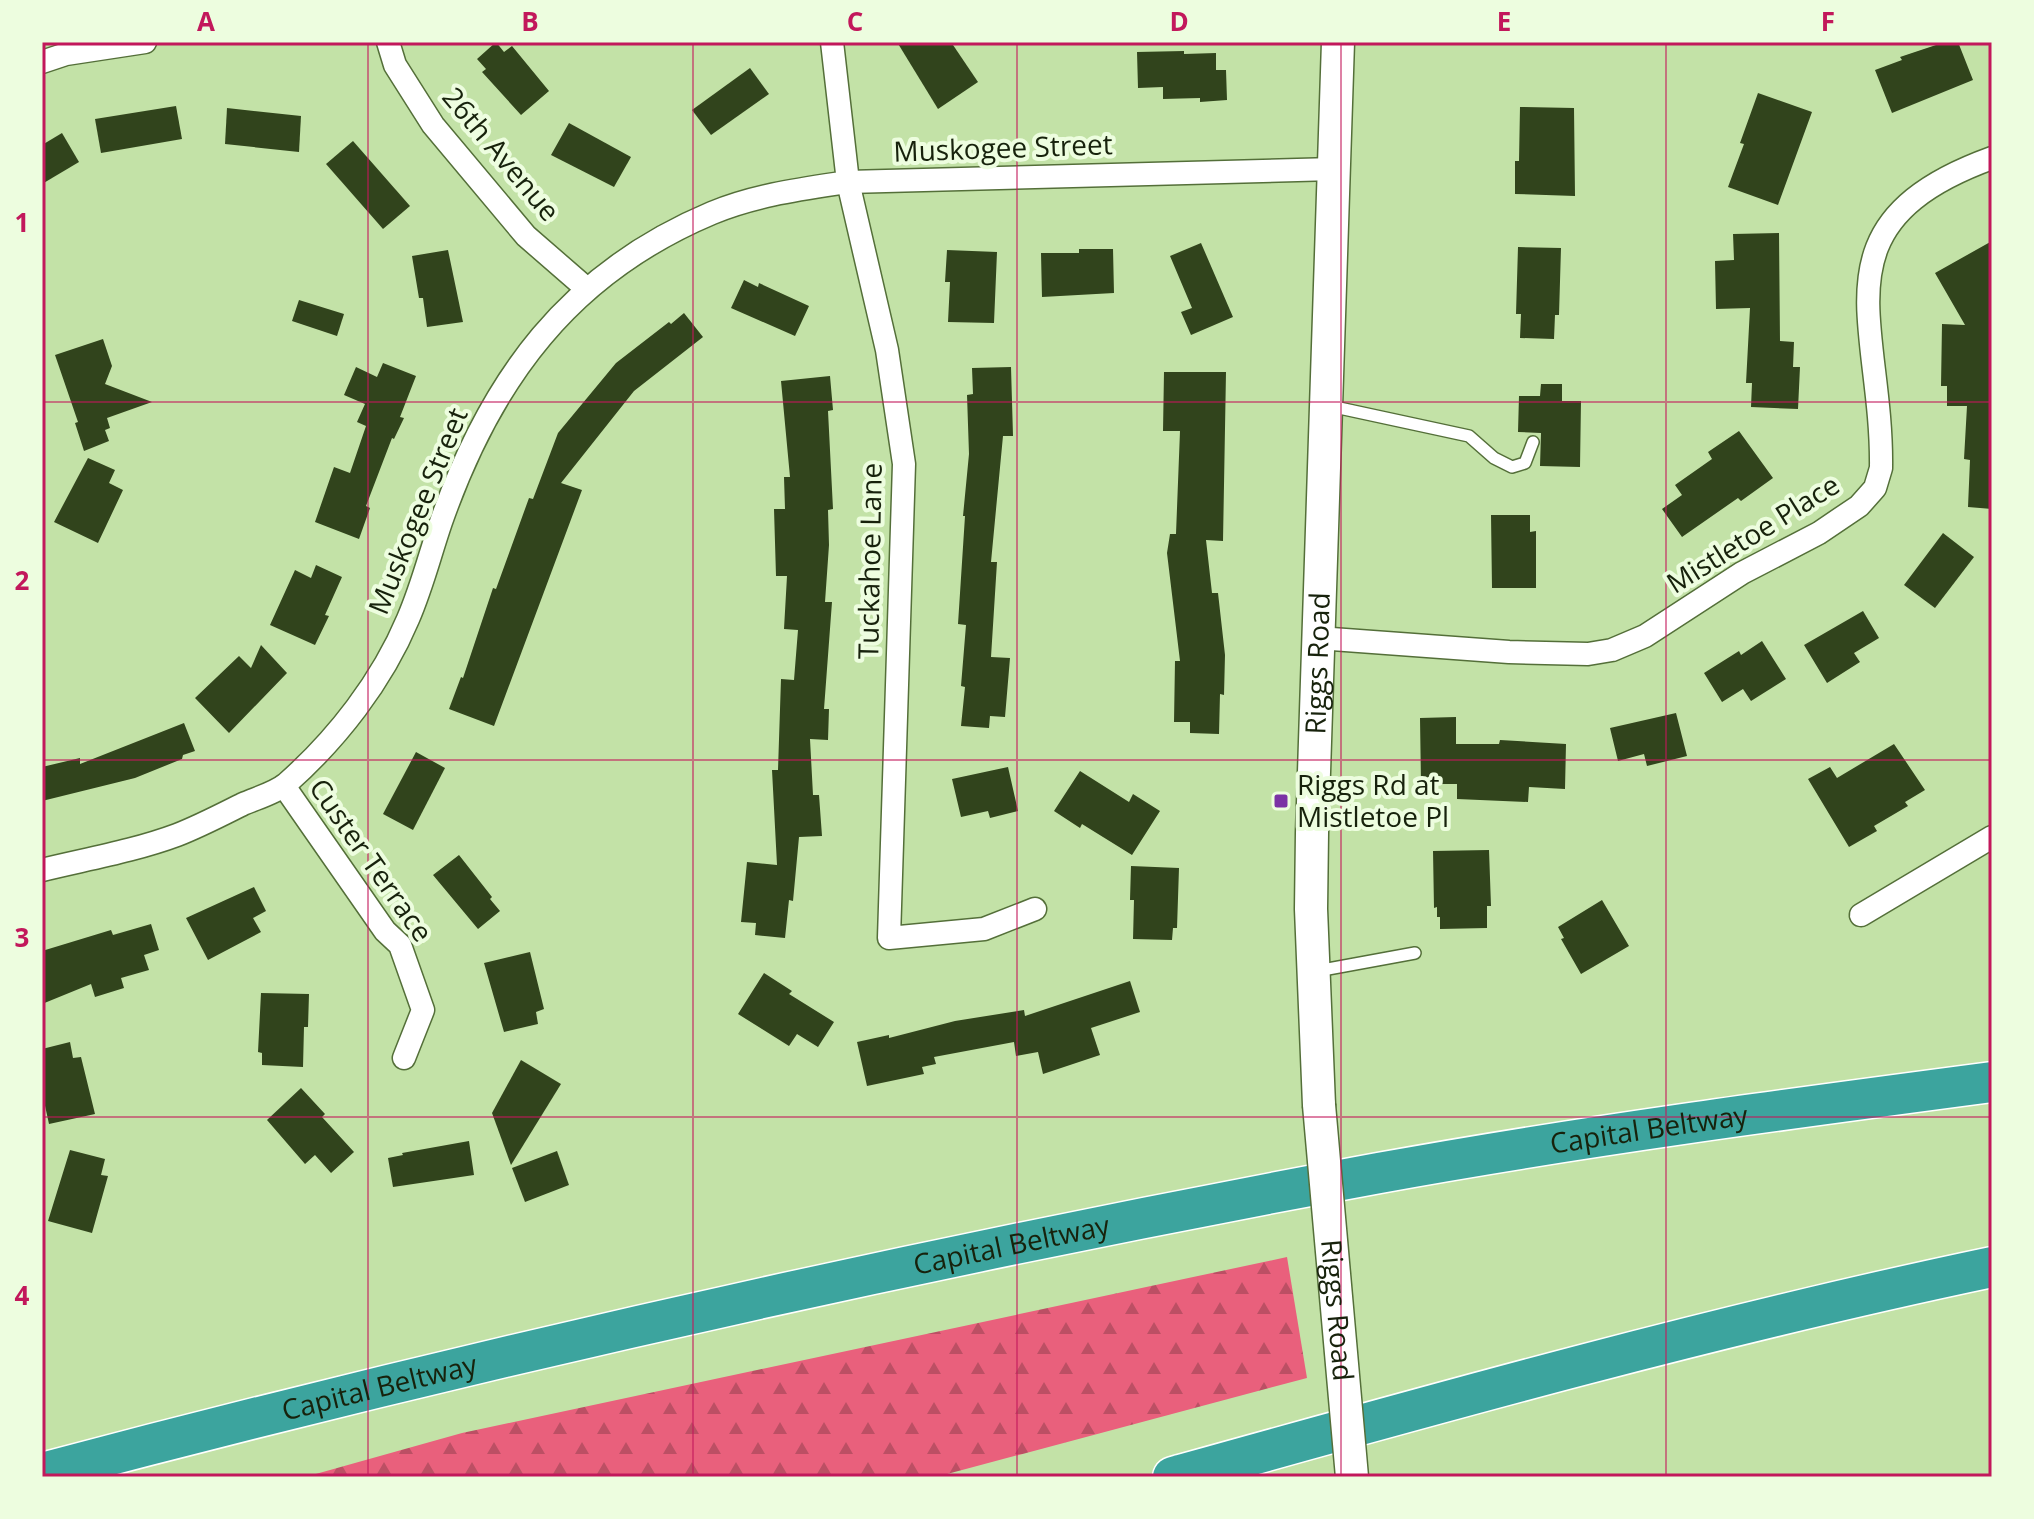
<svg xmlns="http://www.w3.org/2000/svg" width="2034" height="1519" viewBox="0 0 2034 1519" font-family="'Open Sans',sans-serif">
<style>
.forest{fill:url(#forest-firs)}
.building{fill:#31441c}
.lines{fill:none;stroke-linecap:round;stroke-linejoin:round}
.service-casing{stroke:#546f39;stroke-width:14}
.minor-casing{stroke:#546f39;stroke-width:25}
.secondary-casing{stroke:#546f39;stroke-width:35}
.motorway-casing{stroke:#fff;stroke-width:43}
.service{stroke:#fff;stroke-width:11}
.minor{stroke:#fff;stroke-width:22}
.secondary{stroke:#fff;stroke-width:32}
.motorway{stroke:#3ca49e;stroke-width:40}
.secondary-bridge-casing{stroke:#546f39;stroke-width:35;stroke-linecap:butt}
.secondary-bridge{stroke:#fff;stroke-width:32}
.grid{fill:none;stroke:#c2185b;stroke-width:2;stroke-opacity:0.55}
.poi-dot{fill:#7b32a5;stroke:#edfddf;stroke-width:3}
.labels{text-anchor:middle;stroke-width:8;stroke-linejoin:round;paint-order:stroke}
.street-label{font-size:28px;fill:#17220c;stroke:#edfddf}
.poi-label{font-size:28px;fill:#17220c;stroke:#edfddf;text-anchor:start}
.neatline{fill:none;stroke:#c2185b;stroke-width:3}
.grid-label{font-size:26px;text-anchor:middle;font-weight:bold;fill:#c2185b}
</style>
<defs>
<pattern id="forest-firs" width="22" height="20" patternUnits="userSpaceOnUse" patternTransform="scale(2)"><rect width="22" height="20" fill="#e9607c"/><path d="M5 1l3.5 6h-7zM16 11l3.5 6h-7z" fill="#bc4f64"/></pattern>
</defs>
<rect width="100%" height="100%" fill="#c3e2a7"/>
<path class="forest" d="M1287,1257L1307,1378L936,1477H305L462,1433Z"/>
<g class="building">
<path d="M496,42L504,52L512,46L549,91L521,115L482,72L486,69L477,59Z"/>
<path d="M897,42H951L978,82L938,109Z"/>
<path d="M1945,42H1958L1973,80L1892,113L1875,70L1902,60L1900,57Z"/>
<path d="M1184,51V54L1216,53V70H1226L1227,100L1200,102V98L1163,99V87L1138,88L1137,52Z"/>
<path d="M750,68L769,94L711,135L692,110Z"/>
<path d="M1758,93L1812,112L1778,205L1728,187L1744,144L1740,143Z"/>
<path d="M176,106L182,139L101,153L95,119Z"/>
<path d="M1520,107L1574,108L1575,196L1515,194V161H1519Z"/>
<path d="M227,108L301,116L299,152L225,144Z"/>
<path d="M569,123L631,157L614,187L551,155Z"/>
<path d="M62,133L79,162L42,184V145Z"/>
<path d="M353,141L410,206L383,229L326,164Z"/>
<path d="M1779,233L1780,341L1794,342L1793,367H1800L1798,409L1751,407L1752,383H1746L1750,308L1716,309L1715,261L1734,260L1733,234Z"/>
<path d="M1992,241V509L1968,507L1970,460L1964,459L1967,406H1947V386H1941L1942,324L1965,325L1935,273Z"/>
<path d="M1201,243L1233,317L1191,335L1181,312L1192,308L1170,256Z"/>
<path d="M1518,247L1561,248L1559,315H1555L1554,339L1520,338L1521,314H1516Z"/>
<path d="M1079,249H1113L1114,293L1042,297L1041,253H1079Z"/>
<path d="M448,250L463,322L427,327L423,298H419L412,256Z"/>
<path d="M947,250L997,252L994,323L948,322L950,282H945Z"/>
<path d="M744,280L758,287L759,283L809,306L795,336L731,308Z"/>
<path d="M299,300L344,314L337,336L292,321Z"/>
<path d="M684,313L703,337L634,391L561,483L582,490L494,726L449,709L461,677L463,678L493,588L496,589L529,498L533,499L558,433L616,363L669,322L671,324Z"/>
<path d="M103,339L112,366L105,384L152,402L107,418L110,428L105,430L109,441L84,451L75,423L78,422L55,355Z"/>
<path d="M383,363L416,376L400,417L404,418L394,439L392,438L366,506L370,508L359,539L315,522L334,467L350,473L366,426L357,422L365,404L344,395L356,367L377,377Z"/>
<path d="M1011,367L1013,436H1003L991,562H997L991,657L1010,658L1005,717L990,716L989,728L961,726L965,687L961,686L966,625L958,624L965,516H963L969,454L967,395L973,394L972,368Z"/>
<path d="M1164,372H1226L1223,541L1206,540L1212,593H1218L1225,655L1224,695L1220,694L1219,734L1190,733V722H1174L1175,661H1180L1167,553L1170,534H1176L1180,431H1163Z"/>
<path d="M830,376L833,410L828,411L833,509L828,510L829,545L825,602H832L824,709H829L828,740L810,739L813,795H819L822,836L799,837L793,901L789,900L785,938L755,935L756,923L741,922L747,862L777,865L772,770H778L781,679L794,680L798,630L784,629L787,576H776L774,509H785L784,477H790L781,381Z"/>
<path d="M1541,384H1562V401H1581L1580,467L1540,466L1541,433L1518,432L1519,396H1540Z"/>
<path d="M1739,431L1773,478L1741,501L1738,498L1682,537L1662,509L1682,495L1675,485L1712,459L1708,452Z"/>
<path d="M88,458L115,470L109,483L123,490L98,543L54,522Z"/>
<path d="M1491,515H1530V532L1536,531V588H1492Z"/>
<path d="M1943,533L1974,557L1935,608L1904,585Z"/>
<path d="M316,565L342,577L325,615L329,616L315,645L270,625L295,570L311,578Z"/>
<path d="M1863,611L1879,638L1854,653L1860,662L1827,683L1804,645Z"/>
<path d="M1762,641L1786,679L1751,701L1743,689L1722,702L1704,673L1739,651L1741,655Z"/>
<path d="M261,645L287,673L229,733L195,698L239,656L251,668Z"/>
<path d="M1676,713L1687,756L1647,766L1644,754L1618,761L1610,728Z"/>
<path d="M1456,717V744H1499L1500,740L1566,744L1565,789L1529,787L1528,802L1457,799V784H1421L1420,718Z"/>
<path d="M184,723L195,751L183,755L182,759L135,778L42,801V767L80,758V764Z"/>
<path d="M1894,744L1925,790L1905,802L1908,806L1874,826L1877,831L1849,847L1808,779L1830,767L1837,778Z"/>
<path d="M416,752L445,768L413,830L383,814Z"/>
<path d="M1008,767L1018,811L990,818L988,811L961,817L952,779Z"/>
<path d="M1080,771L1129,802L1133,794L1160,811L1132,855L1082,824L1080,828L1054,811Z"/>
<path d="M1489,850L1491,906H1487V928L1440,929V917H1437V907L1434,908L1433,851Z"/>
<path d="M459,855L492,897L490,899L500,911L478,929L433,875Z"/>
<path d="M1131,866L1179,868L1177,928H1173L1172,940L1133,939L1134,900H1130Z"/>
<path d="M254,887L266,911L253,918L261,932L208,960L186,918Z"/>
<path d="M1602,900L1629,946L1581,974L1561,939L1564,938L1558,927Z"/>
<path d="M151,924L159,950L144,955L149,970L121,978L124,988L95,997L91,984L42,1004V951L111,930L113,935Z"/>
<path d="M530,952L544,1009L536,1012L538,1024L504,1032L484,963Z"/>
<path d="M764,973L792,991L789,994L834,1022L818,1047L797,1034L789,1046L738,1014Z"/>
<path d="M1130,981L1140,1012L1091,1028L1100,1055L1043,1074L1038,1052L1016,1056L1014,1042L934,1057L936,1064L922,1067L924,1074L867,1086L857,1042L889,1035V1038L955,1021L1024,1010L1025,1016Z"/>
<path d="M261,993L309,994L308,1027H304L303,1067L262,1065V1053L258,1052Z"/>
<path d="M70,1042L73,1058L81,1057L95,1114L49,1124L42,1092V1049Z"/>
<path d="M521,1060L561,1084L511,1165L492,1113Z"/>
<path d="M301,1088L325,1114L322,1117L354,1152L331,1173L315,1155L305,1164L267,1120Z"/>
<path d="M469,1141L474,1175L393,1187L388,1158L403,1155L402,1153Z"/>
<path d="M70,1150L105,1159L101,1175L108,1176L92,1233L48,1221Z"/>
<path d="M557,1151L569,1185L525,1202L512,1168Z"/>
</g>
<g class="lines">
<g class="service-casing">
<g id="service">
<path d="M1330,406L1469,436L1494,458L1512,467L1525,463L1533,442"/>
<path d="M1317,971L1415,953"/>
</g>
</g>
<g class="minor-casing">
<g id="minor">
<path d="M388,42L395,65L433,125L526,236L587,289"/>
<path d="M832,42L848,182L887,350L904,464L889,938L984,929L1035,909"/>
<path d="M42,62L66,54L145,42"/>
<path d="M1318,638L1509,652L1588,654L1612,650L1645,636L1742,573L1819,533L1859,506L1875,488L1881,468C1883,322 1810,224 1992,158"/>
<path d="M284,786L385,931L400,945L423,1010L404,1058"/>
<path d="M42,870C87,859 134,851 177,835C200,826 221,815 243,804C257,798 275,793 286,784C337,739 382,681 408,619C422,587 430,554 441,522C491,379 569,273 712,213C755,195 802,189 848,182L1334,169"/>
<path d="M1861,915L1992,837"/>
</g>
</g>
<g class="secondary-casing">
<g id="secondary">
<path id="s1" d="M1319,1105L1311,909L1312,833L1338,42"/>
</g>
</g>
<g class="motorway-casing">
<g id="motorway">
<path id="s2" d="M42,1473C484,1356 929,1256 1379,1173C1582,1136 1787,1109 1992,1082"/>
<path d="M1173,1477C1445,1401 1716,1325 1992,1267"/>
</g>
</g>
<use href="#service" class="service"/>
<use href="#minor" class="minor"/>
<use href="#secondary" class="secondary"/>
<use href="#motorway" class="motorway"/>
<g class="secondary-bridge-casing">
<g id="secondary-bridge">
<path id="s3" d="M1319,1105L1352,1477"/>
</g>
</g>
<use href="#secondary-bridge" class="secondary-bridge"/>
</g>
<path class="grid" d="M368,42V1477M693,42V1477M1017,42V1477M1341,42V1477M1666,42V1477M42,402H1992M42,760H1992M42,1117H1992"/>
<rect class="poi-dot" x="1273" y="793" width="16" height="16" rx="4"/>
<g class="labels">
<g class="street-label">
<text transform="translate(1003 148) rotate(-2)" y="10">Muskogee Street</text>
<text transform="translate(501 154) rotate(50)" y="10">26th Avenue</text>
<text transform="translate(418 511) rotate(-68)" y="10">Muskogee Street</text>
<text transform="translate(1753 534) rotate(-32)" y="10">Mistletoe Place</text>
<text transform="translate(870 561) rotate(-89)" y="10">Tuckahoe Lane</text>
<text dy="10" stroke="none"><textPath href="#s1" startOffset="442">Riggs Road</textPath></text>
<text transform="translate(371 860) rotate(55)" y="10">Custer Terrace</text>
<text dy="10" stroke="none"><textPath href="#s2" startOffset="1644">Capital Beltway</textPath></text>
<text dy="10" stroke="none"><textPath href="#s2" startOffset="996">Capital Beltway</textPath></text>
<text dy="10" stroke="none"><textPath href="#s3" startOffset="206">Riggs Road</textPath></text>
<text dy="10" stroke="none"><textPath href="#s2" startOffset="348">Capital Beltway</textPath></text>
</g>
<g class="poi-label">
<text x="1297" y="795">Riggs Rd at<tspan x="1297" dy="32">Mistletoe Pl</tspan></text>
</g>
</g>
<rect width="2034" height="1519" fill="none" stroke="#edfddf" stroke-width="88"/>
<rect x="44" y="44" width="1946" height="1431" class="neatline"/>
<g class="grid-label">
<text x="206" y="31">A</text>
<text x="530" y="31">B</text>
<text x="855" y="31">C</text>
<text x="1179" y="31">D</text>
<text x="1504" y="31">E</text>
<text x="1828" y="31">F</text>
<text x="22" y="232">1</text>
<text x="22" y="590">2</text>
<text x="22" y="947">3</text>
<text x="22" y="1305">4</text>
</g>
</svg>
